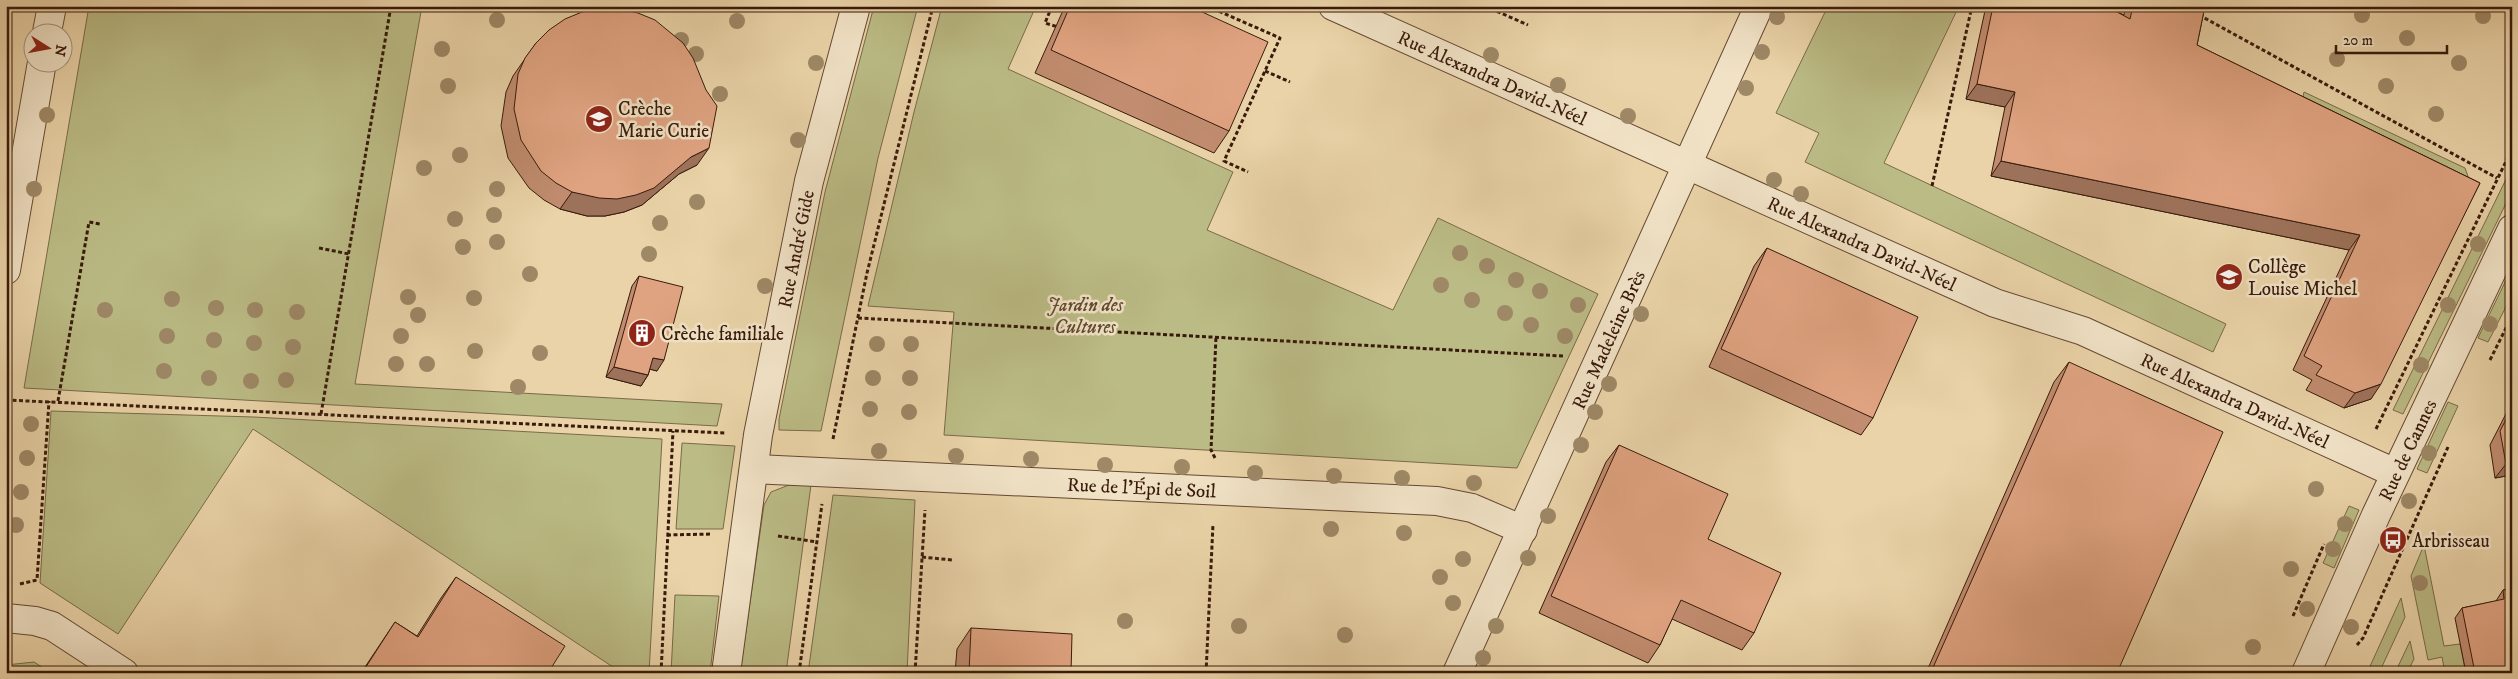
<svg xmlns="http://www.w3.org/2000/svg" width="2518" height="679" viewBox="0 0 2518 679" font-family="'IM FELL DW Pica',serif">
<style>
.green{fill:#bbbb85;stroke:#7a6a48}
.lines{fill:none;stroke-linecap:round;stroke-linejoin:round}
.minor-casing{stroke:#644832;stroke-width:30}
.tertiary-casing{stroke:#644832;stroke-width:30}
.path{stroke:#381a0b;stroke-width:3;stroke-dasharray:4 2.5;stroke-linecap:butt}
.minor{stroke:#f1e2c6;stroke-width:28}
.tertiary{stroke:#f1e2c6;stroke-width:28}
.tree{fill:#9e8866}
.wall{fill:#c18c6f;stroke:#381a0b}
.shaded-wall{fill:#9d725a;stroke:#381a0b}
.building{fill:#e0a381;stroke:#381a0b}
.labels{text-anchor:middle;stroke-width:5;stroke-linejoin:round;paint-order:stroke}
.street-label{font-size:19px;fill:#381a0b;stroke:#f1e2c6}
.poi-label{font-size:19px;fill:#381a0b;stroke:#f1e2c6;text-anchor:start}
.park-label{font-size:19px;font-style:italic;fill:#5f4a30;stroke:#f1e2c6}
</style>
<rect width="100%" height="100%" fill="#ead3a8"/>
<filter id="stains"><feTurbulence type="fractalNoise" baseFrequency=".004" numOctaves="4"/><feColorMatrix values="0 0 0 0 .2 0 0 0 0 .09 0 0 0 0 .02 0 0 0 .5 -.17"/></filter>
<radialGradient id="worn" r=".72"><stop offset=".6" stop-color="#630" stop-opacity="0"/><stop offset="1" stop-color="#630" stop-opacity=".3"/></radialGradient>
<g class="green">
<path d="M89,6H422L355,384L722,404L717,426L24,388Z"/>
<path d="M874,6H918L878,158L821,431L779,430V419L825,192Z"/>
<path d="M942,6H1036L1008,69L1233,172L1207,230L1393,310L1438,218L1598,294L1517,468L944,435L954,312L868,306L914,112Z"/>
<path d="M1828,6H1959L1884,163L2226,324L2213,352L1805,162L1819,133L1776,113Z"/>
<path d="M2304,92L2465,168L2469,179L2299,115Z"/>
<path d="M2512,167V191L2403,414L2393,410Z"/>
<path d="M2507,278L2512,281V295L2488,342L2478,338Z"/>
<path d="M2448,402L2458,406L2427,473L2417,469Z"/>
<path d="M51,411L254,417L662,439L649,673H622L253,429L118,634L40,583Z"/>
<path d="M682,443L735,446L723,529H676Z"/>
<path d="M789,485H811L786,673H740L764,505L771,492Z"/>
<path d="M833,495L915,500L907,673H808Z"/>
<path d="M2349,506L2359,510L2334,568L2323,563Z"/>
<path d="M2424,545L2444,646L2460,644L2466,673H2445L2442,657L2428,660L2411,576Z"/>
<path d="M675,595L719,596L710,673H671Z"/>
<path d="M2401,598L2405,617L2379,673H2367Z"/>
<path d="M2410,641L2414,659L2407,673H2395Z"/>
<path d="M34,662L51,673H6V665Z"/>
</g>
<g class="lines">
<g class="minor-casing">
<g id="minor">
<path id="s1" d="M1333,6L1995,303L2083,331L2395,473"/>
<path d="M47,32L52,6"/>
<path d="M6,270L42,62"/>
<path id="s2" d="M754,469L1437,501L1472,508L1523,530"/>
<path d="M6,618L35,621L52,626L124,673"/>
<path id="s3" d="M726,673L758,435L809,181L856,6"/>
<path id="s4" d="M1457,673L1759,6"/>
</g>
</g>
<g class="tertiary-casing">
<g id="tertiary">
<path id="s5" d="M2306,673L2376,515L2512,229"/>
</g>
</g>
<g class="path">
<path d="M1052,6L1045,23L1058,27"/>
<path d="M1207,6L1280,38L1224,161L1248,172"/>
<path d="M1485,6L1528,25"/>
<path d="M2199,15L2497,178"/>
<path d="M1265,71L1290,82"/>
<path d="M1932,186L1972,6"/>
<path d="M319,248L349,254"/>
<path d="M858,318L1563,356"/>
<path d="M2490,360L2512,316"/>
<path d="M6,400L725,433"/>
<path d="M58,401L89,222L100,224"/>
<path d="M321,414L391,6"/>
<path d="M2376,429L2512,149"/>
<path d="M833,439L867,273L933,6"/>
<path d="M1215,458L1211,450L1216,337"/>
<path d="M667,535L712,534"/>
<path d="M778,536L817,542"/>
<path d="M922,557L952,560"/>
<path d="M20,584L37,580L49,401"/>
<path d="M2293,616L2324,544"/>
<path d="M2357,645L2363,638L2448,447"/>
<path d="M661,673L673,431"/>
<path d="M799,673L822,504"/>
<path d="M915,673L925,510"/>
<path d="M1206,673L1213,524"/>
</g>
<use href="#minor" class="minor"/>
<use href="#tertiary" class="tertiary"/>
</g>
<g class="tree">
<circle cx="2362" cy="15" r="8"/>
<circle cx="2483" cy="16" r="8"/>
<circle cx="1777" cy="17" r="8"/>
<circle cx="497" cy="20" r="8"/>
<circle cx="737" cy="21" r="8"/>
<circle cx="2407" cy="38" r="8"/>
<circle cx="681" cy="40" r="8"/>
<circle cx="442" cy="49" r="8"/>
<circle cx="1762" cy="52" r="8"/>
<circle cx="696" cy="54" r="8"/>
<circle cx="1491" cy="55" r="8"/>
<circle cx="2337" cy="59" r="8"/>
<circle cx="816" cy="63" r="8"/>
<circle cx="2459" cy="63" r="8"/>
<circle cx="1558" cy="85" r="8"/>
<circle cx="448" cy="86" r="8"/>
<circle cx="2386" cy="86" r="8"/>
<circle cx="1746" cy="88" r="8"/>
<circle cx="720" cy="94" r="8"/>
<circle cx="2436" cy="114" r="8"/>
<circle cx="47" cy="115" r="8"/>
<circle cx="1628" cy="116" r="8"/>
<circle cx="798" cy="140" r="8"/>
<circle cx="460" cy="155" r="8"/>
<circle cx="424" cy="168" r="8"/>
<circle cx="1774" cy="180" r="8"/>
<circle cx="34" cy="189" r="8"/>
<circle cx="497" cy="189" r="8"/>
<circle cx="1801" cy="194" r="8"/>
<circle cx="697" cy="202" r="8"/>
<circle cx="494" cy="215" r="8"/>
<circle cx="455" cy="219" r="8"/>
<circle cx="660" cy="223" r="8"/>
<circle cx="497" cy="242" r="8"/>
<circle cx="2478" cy="244" r="8"/>
<circle cx="463" cy="247" r="8"/>
<circle cx="1460" cy="253" r="8"/>
<circle cx="649" cy="254" r="8"/>
<circle cx="1487" cy="266" r="8"/>
<circle cx="530" cy="274" r="8"/>
<circle cx="1516" cy="280" r="8"/>
<circle cx="1441" cy="285" r="8"/>
<circle cx="765" cy="286" r="8"/>
<circle cx="1540" cy="291" r="8"/>
<circle cx="408" cy="297" r="8"/>
<circle cx="474" cy="298" r="8"/>
<circle cx="172" cy="299" r="8"/>
<circle cx="1472" cy="300" r="8"/>
<circle cx="1578" cy="305" r="8"/>
<circle cx="2448" cy="305" r="8"/>
<circle cx="216" cy="308" r="8"/>
<circle cx="105" cy="310" r="8"/>
<circle cx="255" cy="310" r="8"/>
<circle cx="297" cy="312" r="8"/>
<circle cx="1505" cy="313" r="8"/>
<circle cx="1641" cy="314" r="8"/>
<circle cx="418" cy="315" r="8"/>
<circle cx="2490" cy="324" r="8"/>
<circle cx="1531" cy="325" r="8"/>
<circle cx="167" cy="336" r="8"/>
<circle cx="401" cy="336" r="8"/>
<circle cx="1565" cy="336" r="8"/>
<circle cx="214" cy="340" r="8"/>
<circle cx="254" cy="343" r="8"/>
<circle cx="877" cy="344" r="8"/>
<circle cx="911" cy="344" r="8"/>
<circle cx="293" cy="347" r="8"/>
<circle cx="475" cy="351" r="8"/>
<circle cx="540" cy="353" r="8"/>
<circle cx="396" cy="364" r="8"/>
<circle cx="427" cy="364" r="8"/>
<circle cx="2421" cy="365" r="8"/>
<circle cx="164" cy="371" r="8"/>
<circle cx="209" cy="378" r="8"/>
<circle cx="873" cy="378" r="8"/>
<circle cx="910" cy="378" r="8"/>
<circle cx="286" cy="380" r="8"/>
<circle cx="251" cy="381" r="8"/>
<circle cx="1609" cy="384" r="8"/>
<circle cx="518" cy="387" r="8"/>
<circle cx="870" cy="409" r="8"/>
<circle cx="909" cy="412" r="8"/>
<circle cx="1595" cy="412" r="8"/>
<circle cx="31" cy="424" r="8"/>
<circle cx="1581" cy="445" r="8"/>
<circle cx="879" cy="451" r="8"/>
<circle cx="2429" cy="453" r="8"/>
<circle cx="956" cy="456" r="8"/>
<circle cx="27" cy="458" r="8"/>
<circle cx="1031" cy="459" r="8"/>
<circle cx="1105" cy="465" r="8"/>
<circle cx="1182" cy="467" r="8"/>
<circle cx="1255" cy="473" r="8"/>
<circle cx="1334" cy="476" r="8"/>
<circle cx="1402" cy="478" r="8"/>
<circle cx="1474" cy="483" r="8"/>
<circle cx="2316" cy="489" r="8"/>
<circle cx="21" cy="492" r="8"/>
<circle cx="2409" cy="501" r="8"/>
<circle cx="1548" cy="516" r="8"/>
<circle cx="2345" cy="524" r="8"/>
<circle cx="16" cy="525" r="8"/>
<circle cx="1331" cy="529" r="8"/>
<circle cx="1404" cy="533" r="8"/>
<circle cx="2333" cy="549" r="8"/>
<circle cx="1528" cy="558" r="8"/>
<circle cx="1463" cy="559" r="8"/>
<circle cx="2291" cy="569" r="8"/>
<circle cx="1440" cy="577" r="8"/>
<circle cx="2420" cy="583" r="8"/>
<circle cx="1453" cy="603" r="8"/>
<circle cx="2307" cy="609" r="8"/>
<circle cx="1125" cy="621" r="8"/>
<circle cx="1239" cy="626" r="8"/>
<circle cx="1496" cy="626" r="8"/>
<circle cx="2351" cy="627" r="8"/>
<circle cx="1345" cy="635" r="8"/>
<circle cx="2253" cy="647" r="8"/>
<circle cx="1483" cy="658" r="8"/>
</g>
<g class="wall">
<path d="M1065,6H1189L1229,131L1214,153L1035,73Z"/>
<path d="M1986,6H2106L2124,15L2125,6H2205L2197,45L2480,183L2371,399L2344,408L2306,390L2312,380L2293,370L2349,250L1991,176L2005,107L1966,99Z"/>
<path d="M536,43L697,165L679,174L642,205L624,212L605,216H587L560,209L544,200L529,188L508,158L501,126L506,92L513,76Z"/>
<path d="M1767,248L1873,418L1861,435L1709,367L1754,266Z"/>
<path d="M639,276L657,371L650,369L648,375L641,386L606,377L632,286Z"/>
<path d="M2069,362L2117,673H1926L2054,382Z"/>
<path d="M2512,402V475L2495,478L2490,445Z"/>
<path d="M1619,445L1708,539L1754,633L1742,650L1672,619L1660,645L1648,663L1539,613L1606,462Z"/>
<path d="M456,577L548,673H361L395,622L417,636L441,598Z"/>
<path d="M2512,589V673H2466L2455,618L2462,608L2496,601L2503,590Z"/>
<path d="M971,628L1071,673H955L957,649Z"/>
</g>
<g class="shaded-wall">
<path d="M1977,84L2015,92L2005,107L1966,99Z"/>
<path d="M709,148L697,165L679,174L642,205L624,212L605,216H587L560,209L572,192L691,157Z"/>
<path d="M2001,161L2360,235L2349,250L1991,176Z"/>
<path d="M653,358L664,360L657,371L645,368Z"/>
<path d="M614,367L648,375L641,386L606,377Z"/>
<path d="M2381,384L2371,399L2344,408L2355,393Z"/>
<path d="M2512,462V475L2495,478L2506,464Z"/>
</g>
<g class="building">
<path d="M1070,6H1189L1268,42L1229,131L1051,50Z"/>
<path d="M1993,6H2106L2130,19L2133,6H2205L2197,45L2480,183L2381,384L2355,393L2316,375L2322,366L2304,356L2360,235L2001,161L2015,92L1977,84Z"/>
<path d="M600,8L619,9L638,13L655,20L683,43L693,58L706,90L717,106L709,148L691,157L654,188L636,195L617,199L599,198L572,192L556,183L541,171L521,140L514,109L518,74L525,58L536,43L549,30L565,19L582,12Z"/>
<path d="M1767,248L1918,317L1873,418L1721,349Z"/>
<path d="M639,276L683,287L664,360L653,358L648,375L614,367Z"/>
<path d="M2069,362L2223,432L2117,673H1933L1931,672Z"/>
<path d="M2512,408V462L2506,464L2500,431Z"/>
<path d="M1619,445L1728,494L1708,539L1781,573L1754,633L1681,600L1660,645L1551,596Z"/>
<path d="M456,577L565,646L548,673H362L395,622L418,637Z"/>
<path d="M2512,589V673H2475L2462,608L2504,599L2503,590Z"/>
<path d="M971,628L1072,634L1071,673H969Z"/>
</g>
<defs>
<g id="school-disc" transform="scale(1.4375)"><circle r="9.5" fill="#8f2418" stroke="#f1e2c6"/><path d="M0-5L7-2L0 1L-7-2ZM-4 1L0 2.5L4 1V4Q0 6-4 4Z" fill="#fff"/></g>
<g id="building-disc" transform="scale(1.4375)"><circle r="9.5" fill="#8f2418" stroke="#f1e2c6"/><path d="M-4-6H4V6H1V3H-1V6H-4ZM-2.5-4.3h1.7v1.8h-1.7ZM.8-4.3h1.7v1.8H.8ZM-2.5-1h1.7V.8h-1.7ZM.8-1h1.7V.8H.8Z" fill="#fff"/></g>
<g id="bus-disc" transform="scale(1.4375)"><circle r="9.5" fill="#8f2418" stroke="#f1e2c6"/><path d="M-5-6H5V4H4V6H2V4H-2V6H-4V4H-5ZM-3.5-4V0h7V-4ZM-3.5 1.2v1.5H-2V1.2ZM2 1.2v1.5H3.5V1.2Z" fill="#fff"/></g>
</defs>
<g fill-rule="evenodd">
<use href="#school-disc" x="599" y="119"/>
<use href="#school-disc" x="2229" y="277"/>
<use href="#building-disc" x="642" y="333"/>
<use href="#bus-disc" x="2393" y="540"/>
</g>
<g class="labels">
<g class="street-label">
<text dy="7" stroke="none"><textPath href="#s1" startOffset="175">Rue Alexandra David-Néel</textPath></text>
<text dy="7" stroke="none"><textPath href="#s1" startOffset="580">Rue Alexandra David-Néel</textPath></text>
<text dy="7" stroke="none"><textPath href="#s3" startOffset="430">Rue André Gide</textPath></text>
<text dy="7" stroke="none"><textPath href="#s4" startOffset="366">Rue Madeleine Brès</textPath></text>
<text dy="7" stroke="none"><textPath href="#s1" startOffset="985">Rue Alexandra David-Néel</textPath></text>
<text dy="7" stroke="none"><textPath href="#s5" startOffset="245">Rue de Cannes</textPath></text>
<text dy="7" stroke="none"><textPath href="#s2" startOffset="388">Rue de l'Épi de Soil</textPath></text>
</g>
<g class="poi-label">
<text x="618" y="115">Crèche<tspan x="618" dy="22">Marie Curie</tspan></text>
<text x="2248" y="273">Collège<tspan x="2248" dy="22">Louise Michel</tspan></text>
<text x="661" y="340">Crèche familiale</text>
<text x="2412" y="547">Arbrisseau</text>
</g>
<g class="park-label">
<text x="1085" y="311">Jardin des<tspan x="1085" dy="22">Cultures</tspan></text>
</g>
</g>
<rect width="2518" height="679" fill="none" stroke="#ead3a8" stroke-width="25"/>
<rect x="8" y="8" width="2503" height="664" fill="none" stroke="#381a0b" stroke-width="2.5"/>
<rect x="12" y="12" width="2493" height="654" fill="none" stroke="#381a0b"/>
<g transform="translate(48 48) rotate(101)"><circle r="24" fill="#f1e2c6" stroke="#a7927b"/>
<path d="M0-4L9 19L0 12L-9 19Z" fill="#8f2418"/>
<text y="-8" font-size="14" font-weight="bold" text-anchor="middle" fill="#381a0b">N</text>
</g>
<path d="M2336 45v8h111v-8" fill="none" stroke="#381a0b" stroke-width="2.5"/>
<text x="2343" y="45" font-size="15" fill="#381a0b" stroke="#f1e2c6" stroke-width="4" paint-order="stroke">20 m</text>
<rect width="100%" height="100%" filter="url(#stains)"/>
<rect width="100%" height="100%" fill="url(#worn)"/>
</svg>
